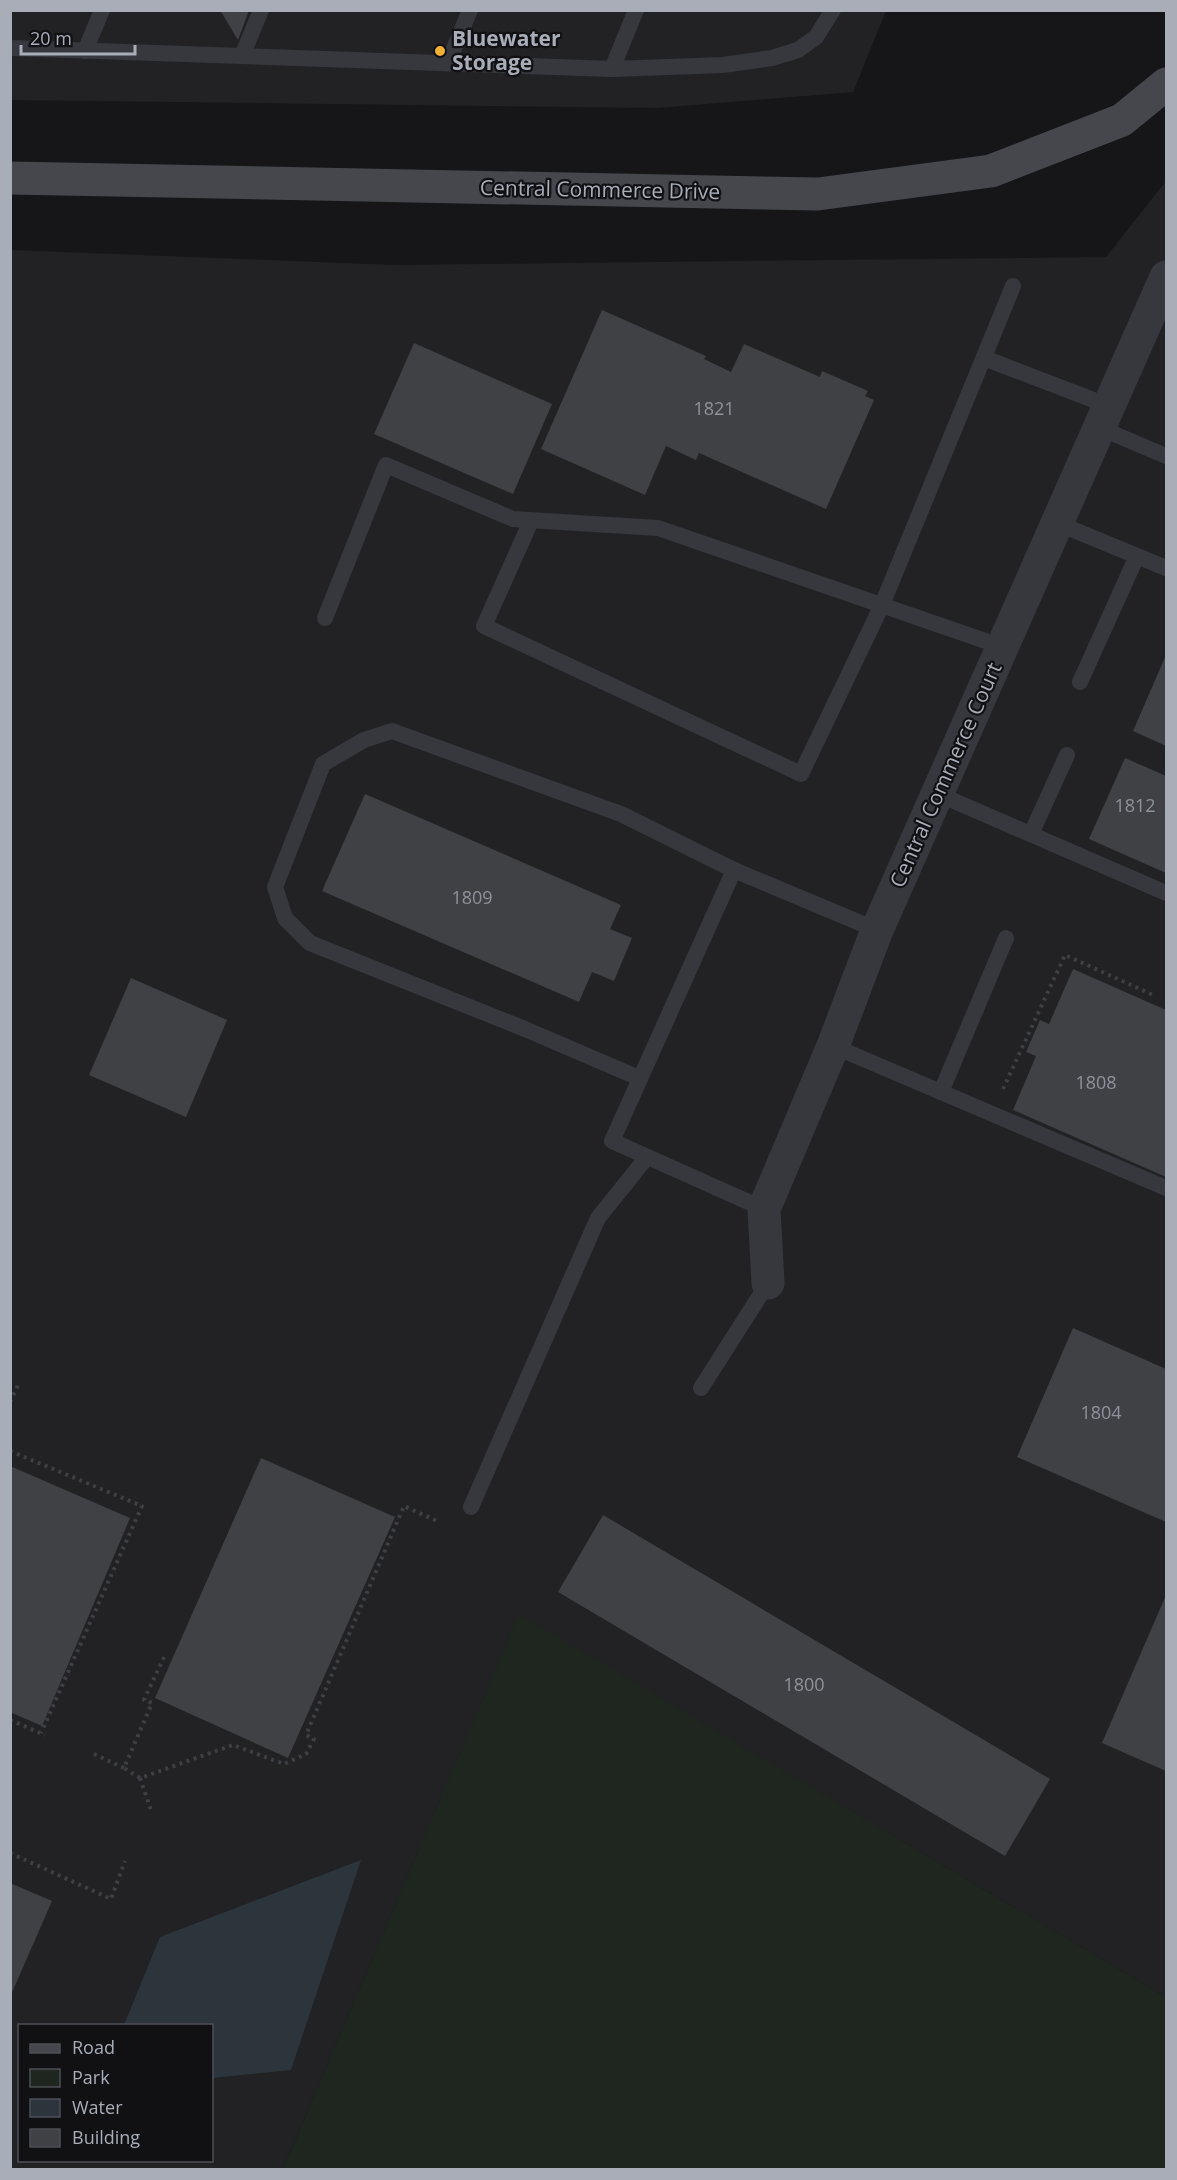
<svg xmlns="http://www.w3.org/2000/svg" width="1177" height="2180" viewBox="0 0 1177 2180" font-family="'Open Sans',sans-serif">
<style>
.built{fill:#222225;fill-rule:evenodd}
.green{fill:#1e261f}
.water{fill:#2c353c}
.building{fill:#404145}
.lines{fill:none;stroke-linecap:round;stroke-linejoin:round}
.path{stroke:#3d3f44;stroke-width:4;stroke-dasharray:3 4.5;stroke-linecap:butt}
.lane{stroke:#37383d;stroke-width:16}
.street{stroke:#37383d;stroke-width:33}
.secondary{stroke:#45474d;stroke-width:33}
.poi-dot{fill:#f2b134;stroke:#111113;stroke-width:2}
.labels{text-anchor:middle;stroke-width:4.5;stroke-linejoin:round;paint-order:stroke}
.number-label{font-size:18px;fill:#8e929b}
.poi-label{font-size:21px;font-weight:bold;fill:#a8adb8;stroke:#111113;text-anchor:start}
.street-label{font-size:21px;fill:#a8adb8;stroke:#111113}
</style>
<rect width="100%" height="100%" fill="#161618"/>
<g class="built">
<path d="M11,11H886L853,92L658,108L11,100Z"/>
<path d="M1166,181V1997L519,1615L283,2169L11,2170V250L394,265L1106,257ZM20,2026H212V2160H20Z"/>
</g>
<path class="green" d="M519,1614L1166,1997V2169H283Z"/>
<path class="water" d="M361,1860L291,2070L212,2078V2026L124,2025L160,1937Z"/>
<g class="building">
<path d="M220,10H249L238,40Z"/>
<path d="M602,310L706,356L704,359L731,372L744,344L820,377L822,371L868,391L865,396L874,400L826,509L699,453L696,460L666,446L645,495L541,449Z"/>
<path d="M414,343L552,404L513,494L374,434Z"/>
<path d="M1166,655V746L1133,731Z"/>
<path d="M1125,758L1166,776V873L1089,839Z"/>
<path d="M365,794L621,905L610,929L632,938L614,981L592,972L579,1002L322,891Z"/>
<path d="M1073,969L1166,1010V1177L1013,1110L1036,1056L1026,1052L1040,1020L1049,1024Z"/>
<path d="M131,978L227,1020L186,1117L89,1075Z"/>
<path d="M1073,1328L1166,1369V1522L1017,1457Z"/>
<path d="M261,1458L395,1517L288,1758L155,1698Z"/>
<path d="M10,1466L130,1518L42,1726L10,1712Z"/>
<path d="M603,1515L1050,1779L1005,1856L558,1592Z"/>
<path d="M1166,1595V1771L1102,1743Z"/>
<path d="M10,1883L52,1901L10,1997Z"/>
</g>
<g class="lines">
<g class="path">
<path d="M1003,1089L1065,955L1153,995"/>
<path d="M10,1402L19,1383"/>
<path d="M10,1451L142,1506L41,1733"/>
<path d="M164,1657L144,1700L152,1703L124,1768L140,1778L233,1745L284,1764L306,1754L314,1739L306,1735L404,1506L437,1521"/>
<path d="M10,1720L45,1735"/>
<path d="M94,1754L124,1768"/>
<path d="M140,1778L152,1813"/>
<path d="M10,1853L111,1899L125,1861"/>
</g>
<g class="lane">
<path d="M10,48L612,69L723,65L772,58L798,50L816,37L833,10"/>
<path d="M85,51L102,10"/>
<path d="M242,56L261,10"/>
<path d="M448,63L470,10"/>
<path d="M612,69L636,10"/>
<path d="M984,358L1109,406"/>
<path d="M1100,428L1166,456"/>
<path d="M531,521L484,626L801,774L882,605L1013,286"/>
<path d="M1057,523L1166,568"/>
<path d="M325,618L386,465L513,519L658,528L1003,647"/>
<path d="M1080,682L1137,556"/>
<path d="M938,794L1166,893"/>
<path d="M1031,834L1067,755"/>
<path d="M833,1046L1166,1188"/>
<path d="M639,1078L525,1029L310,943L285,918L275,887L323,764L364,740L392,731L621,814L734,870"/>
<path d="M941,1092L1006,938"/>
<path d="M764,1209L612,1141L734,870L877,930"/>
<path d="M701,1388L768,1283"/>
<path d="M471,1507L598,1218L647,1157"/>
</g>
<path class="street" d="M768,1283L764,1209L833,1046L877,930L1166,277"/>
<path class="secondary" d="M10,178L818,194L991,171L1122,120L1166,84"/>
</g>
<circle class="poi-dot" cx="440" cy="51" r="6"/>
<g class="labels">
<g class="number-label">
<text x="714" y="415">1821</text>
<text x="1135" y="812">1812</text>
<text x="472" y="904">1809</text>
<text x="1096" y="1089">1808</text>
<text x="1101" y="1419">1804</text>
<text x="804" y="1691">1800</text>
</g>
<g class="poi-label">
<text x="452" y="46">Bluewater<tspan x="452" dy="24">Storage</tspan></text>
</g>
<g class="street-label">
<text transform="translate(600 190) rotate(1)" y="7">Central Commerce Drive</text>
<text transform="translate(946 775) rotate(-66)" y="7">Central Commerce Court</text>
</g>
</g>
<rect width="1177" height="2180" fill="none" stroke="#a8adb8" stroke-width="24"/>
<rect x="18" y="2024" width="195" height="138" fill="#111113" stroke="#4d4f55" stroke-width="1.5"/>
<rect x="30" y="2044" width="30" height="9" fill="#45474d" stroke="#4d4f55" stroke-width="1.5"/>
<text x="72" y="2054" font-size="18" fill="#a8adb8">Road</text>
<rect x="30" y="2069" width="30" height="18" fill="#1e261f" stroke="#4d4f55" stroke-width="1.5"/>
<text x="72" y="2084" font-size="18" fill="#a8adb8">Park</text>
<rect x="30" y="2099" width="30" height="18" fill="#2c353c" stroke="#4d4f55" stroke-width="1.5"/>
<text x="72" y="2114" font-size="18" fill="#a8adb8">Water</text>
<rect x="30" y="2129" width="30" height="18" fill="#404145" stroke="#4d4f55" stroke-width="1.5"/>
<text x="72" y="2144" font-size="18" fill="#a8adb8">Building</text>
<path d="M21 45v9h114v-9" fill="none" stroke="#a8adb8" stroke-width="3"/>
<text x="30" y="45" font-size="18" fill="#a8adb8" stroke="#111113" stroke-width="4.5" paint-order="stroke">20 m</text>
</svg>
